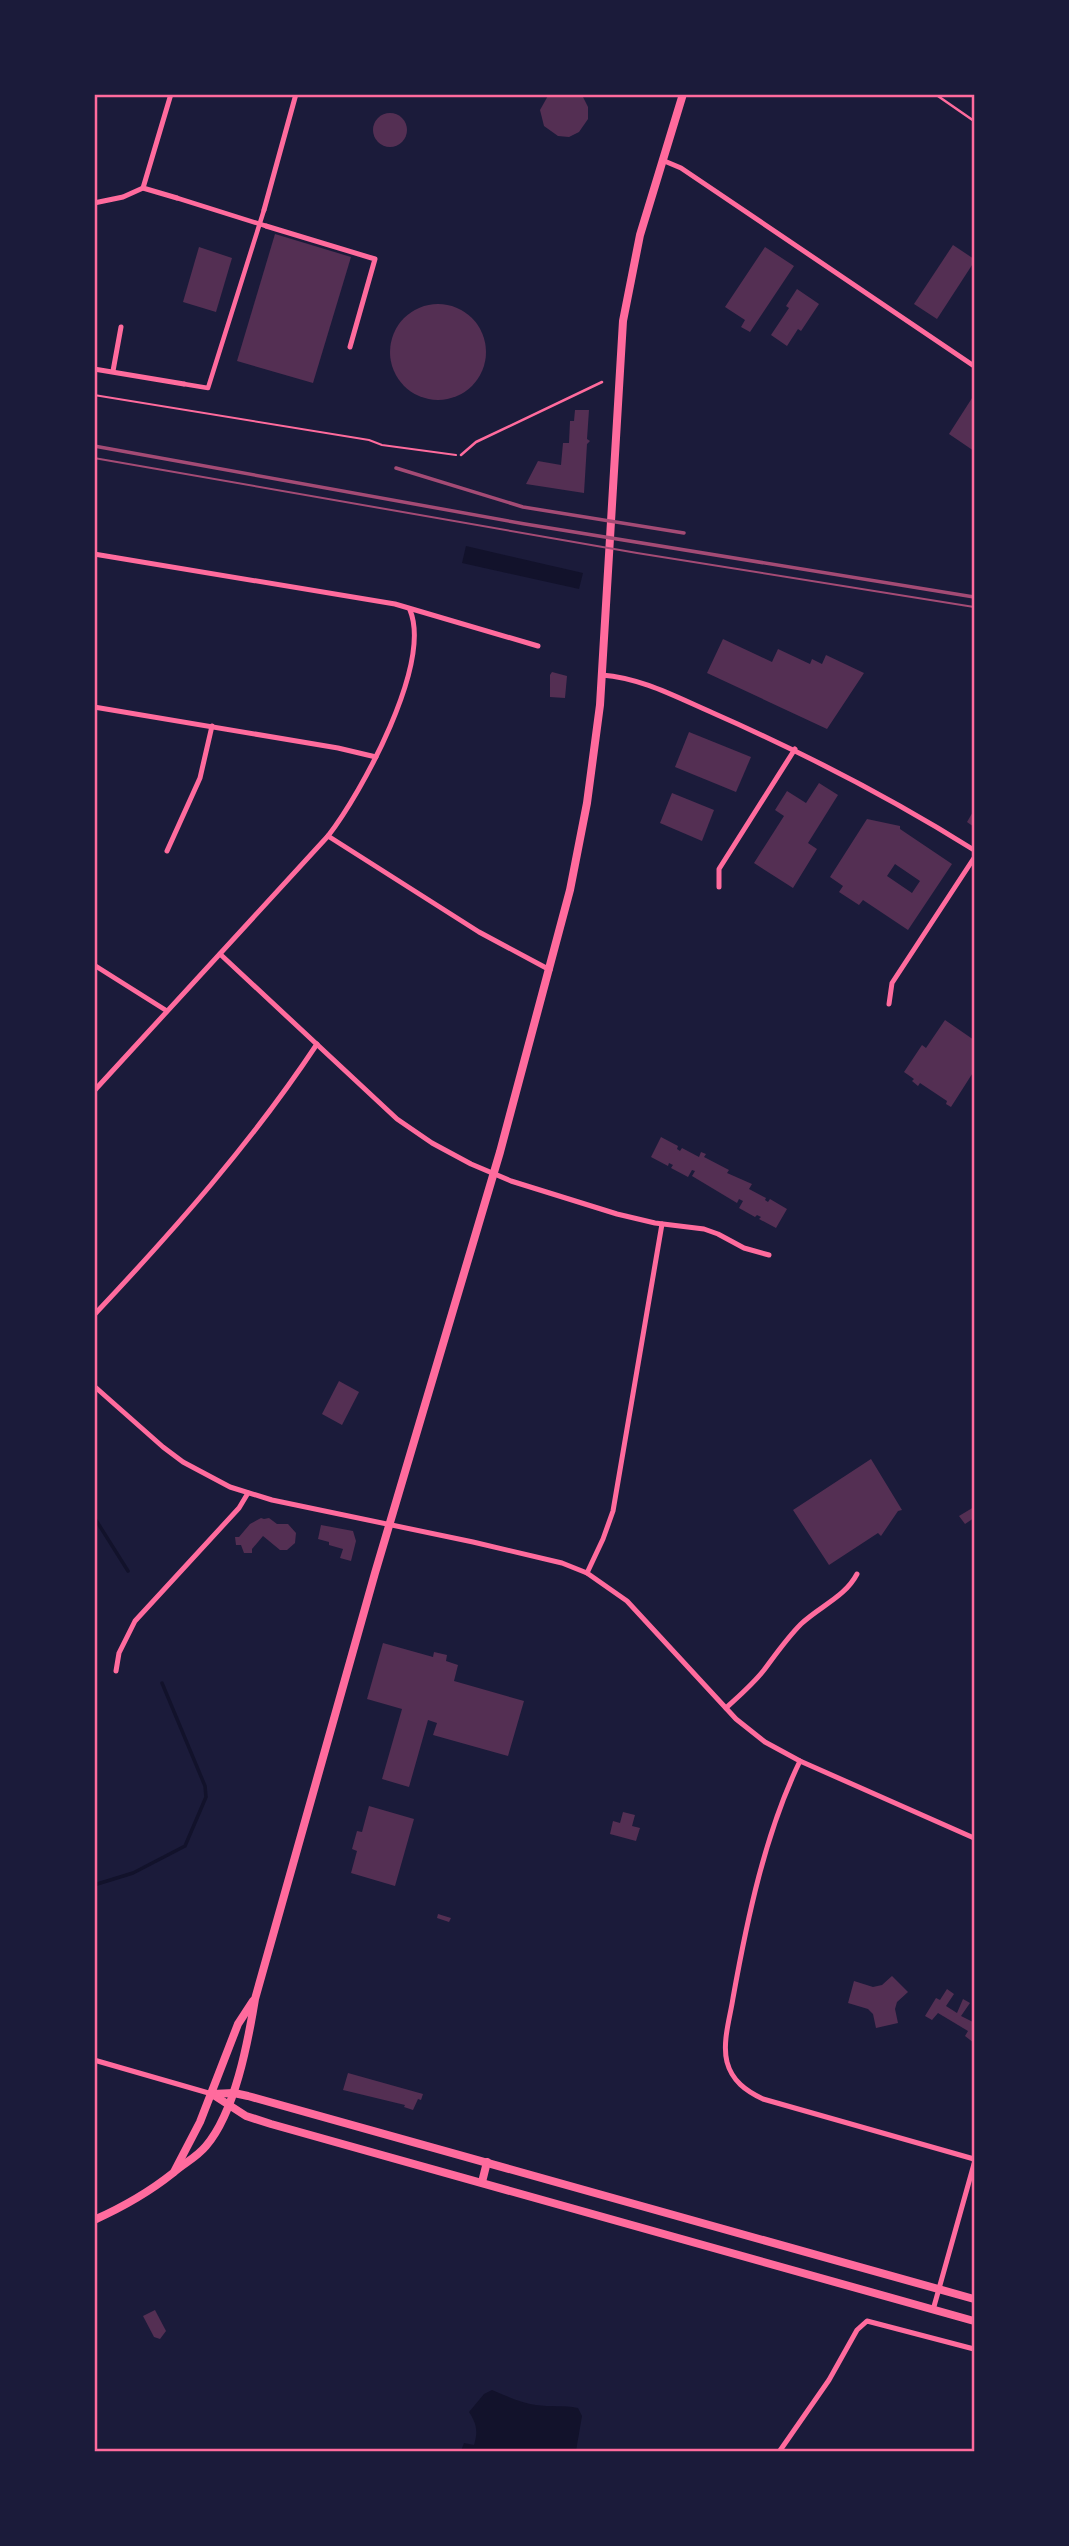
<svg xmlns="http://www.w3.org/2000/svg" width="1069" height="2546" viewBox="0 0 1069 2546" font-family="Raleway,sans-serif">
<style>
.water{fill:#12122b}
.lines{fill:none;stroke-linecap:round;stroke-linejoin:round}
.stream{stroke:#12122b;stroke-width:3.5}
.building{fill:#542f53;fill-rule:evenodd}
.path{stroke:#ff6b9d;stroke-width:2}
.service{stroke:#ff6b9d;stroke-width:2.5}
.pedestrian{stroke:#ff6b9d;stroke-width:4.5}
.minor{stroke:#ff6b9d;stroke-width:5}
.secondary{stroke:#ff6b9d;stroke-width:8}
.tram{stroke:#a44b75;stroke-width:2}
.rail{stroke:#a44b75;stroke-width:3.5}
.neatline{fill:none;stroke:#ff6b9d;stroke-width:2.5}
</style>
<rect width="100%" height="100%" fill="#1b1b3a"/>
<g class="water">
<path d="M466,546L583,573L579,589L462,563Z"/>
<path d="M492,2390C506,2396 521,2403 536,2405C550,2407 564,2405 578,2408L582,2416L576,2451H461L464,2443L474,2445C478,2432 477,2424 469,2412L484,2394Z"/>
</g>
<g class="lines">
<g class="stream">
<path d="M94,1517L128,1571"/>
<path d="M94,1885L133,1873L185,1846L206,1797L205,1786L162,1683"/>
</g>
</g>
<g class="building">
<path d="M549,94H581L583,97L588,107V119L579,132L569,137L558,136L544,126L540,110Z"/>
<circle cx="390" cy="130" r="17"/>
<path d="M275,234L351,257L313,383L237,361Z"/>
<path d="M953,245L974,259V262L937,319L914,304Z"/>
<path d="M199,247L232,258L216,312L183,302Z"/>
<path d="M765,247L794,266L750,332L741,327L745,320L725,307Z"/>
<path d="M797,289L819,304L801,331L798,329L787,346L771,335L789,308L786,306Z"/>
<circle cx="438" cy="352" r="48"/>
<path d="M974,395V451L949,434Z"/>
<path d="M575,410H589L587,439L590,441L587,444L584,493L526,484L538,461L561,465L563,443H569L570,421H574Z"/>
<path d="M723,639L772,662L778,649L810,664L812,659L822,664L826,655L864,673L827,729L707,673Z"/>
<path d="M552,672L567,676L565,698L550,697V675Z"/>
<path d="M689,732L751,757L736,792L675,767Z"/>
<path d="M819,783L838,795L808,843L817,849L793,888L754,863L784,816L775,810L787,791L806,803Z"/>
<path d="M672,793L714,810L702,841L660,823Z"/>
<path d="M974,810V827L967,822Z"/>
<path d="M867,819L900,826V829L952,864L908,930L863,900L859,905L839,892L843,886L830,877ZM895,864L920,881L912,893L887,876Z"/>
<path d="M945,1020L974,1040V1071L951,1107L946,1104L947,1101L920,1083L918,1086L912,1081L914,1079L904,1072L922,1045L926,1048Z"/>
<path d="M661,1137L678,1146L677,1149L680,1151L682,1148L699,1157L701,1152L706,1154L704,1157L729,1170L727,1173L752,1184L749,1189L766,1198L765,1200L768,1202L770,1199L787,1209L776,1228L759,1219L761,1217L757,1215L755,1217L739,1208L743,1201L739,1199L737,1203L692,1176L695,1171L692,1170L688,1177L671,1168L673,1165L669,1163L668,1166L651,1157Z"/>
<path d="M339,1381L359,1392L342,1425L322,1414Z"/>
<path d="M871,1459L902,1510L898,1511L881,1536L878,1533L829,1565L793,1510Z"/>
<path d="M974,1507V1518L965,1524L959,1516Z"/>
<path d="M261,1518L264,1519L269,1518L277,1524H288L296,1533L295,1543L287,1550H280L263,1536L252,1549V1553H244L241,1545H236L235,1537H239L250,1524Z"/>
<path d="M321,1525L353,1531L356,1541L351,1561L340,1558L343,1549L329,1545V1542L318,1539Z"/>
<path d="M383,1643L433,1657L434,1652L447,1655L446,1661L458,1665L454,1681L524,1701L508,1756L433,1735L437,1723L428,1720L409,1787L382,1779L402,1709L367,1699Z"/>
<path d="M369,1806L414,1819L395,1886L351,1873L357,1851L352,1849L357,1831L362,1832Z"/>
<path d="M623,1812L635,1815L632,1826L640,1828L636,1841L610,1834L613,1821L620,1823Z"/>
<path d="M438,1914L451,1918L449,1922L437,1918Z"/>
<path d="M892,1976L908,1992L897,2002L895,2009L898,2023L876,2028L873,2014L868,2009L848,2003L854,1981L873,1987L882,1985Z"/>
<path d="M947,1989L954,1994L946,2006L957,2013L963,1999L970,2003L961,2016L973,2022L974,2018V2043L965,2036L968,2031L938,2013L932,2020L925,2016L936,1998L940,2000Z"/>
<path d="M348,2073L423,2094L421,2100L418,2099L413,2110L404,2107L405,2105L343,2090Z"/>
<path d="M155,2310L166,2331L160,2339L154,2337L143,2316Z"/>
</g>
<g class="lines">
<path class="path" d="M94,395L369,440L382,445L456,455"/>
<g class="service">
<path d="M935,94L974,121"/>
<path d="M461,455L476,442L602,382"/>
</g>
<g class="pedestrian">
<path d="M177,198L266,226"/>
<path d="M184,384L208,388L264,210"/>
</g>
<g class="minor">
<path d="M662,160L681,168L974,366"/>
<path d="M143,188L171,94"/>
<path d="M94,203L123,197L143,188L177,198"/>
<path d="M264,210L296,94"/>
<path d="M266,226L375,259L350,347"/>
<path d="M94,369L184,384"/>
<path d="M113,371L121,327"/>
<path d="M94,554L395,604L538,646"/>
<path d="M602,675C642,678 678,698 713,713C804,753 891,798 974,850"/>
<path d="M94,707L338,748L376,757"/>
<path d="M328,836L479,932L550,970"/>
<path d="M167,851L200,778L212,726"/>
<path d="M719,887V869L795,749"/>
<path d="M220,954L397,1119L432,1143L471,1164L511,1181L617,1214L655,1223L704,1229L718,1234L744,1248L769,1255"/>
<path d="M94,965L167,1011"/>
<path d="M889,1004L892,983L974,858"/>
<path d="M94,1091L328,836C362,792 432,664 410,610"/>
<path d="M94,1315C175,1229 252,1142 317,1044"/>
<path d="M94,1386L163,1447L183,1462L230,1487L272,1500L473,1542L562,1563L587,1573L627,1601L736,1719L765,1742L800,1761L974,1838"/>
<path d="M587,1573L603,1539L613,1511L662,1224"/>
<path d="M116,1671L119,1653L135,1621L239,1508L248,1493"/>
<path d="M726,1708C739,1696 753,1684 764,1670C776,1654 787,1638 801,1624C820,1606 845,1597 857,1574"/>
<path d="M800,1761C765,1833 747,1920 733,1998C730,2018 722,2042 727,2062C732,2081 746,2091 763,2099L974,2159"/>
<path d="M94,2060L212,2094"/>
<path d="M933,2310L974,2164"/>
<path d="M779,2452L829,2380L857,2330L867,2321L974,2349"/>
</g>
<g class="secondary">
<path d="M212,2094L246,2116L271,2124L974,2321"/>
<path d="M212,2094L234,2093L248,2096L974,2299"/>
<path d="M175,2170L200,2122L238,2024L253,2001"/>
<path d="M482,2182L487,2162"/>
<path d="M94,2220C123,2207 148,2193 173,2173C184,2163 196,2158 206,2146C235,2112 248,2042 255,1999L375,1573L500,1152L570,890L587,803L600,705L623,321L640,235L683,94"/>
</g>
<path class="tram" d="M94,458L637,553L974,607"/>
<g class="rail">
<path d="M94,446L525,524L974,597"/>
<path d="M396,468L523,507L684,533"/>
</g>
</g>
<rect width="1069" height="2546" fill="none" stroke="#1b1b3a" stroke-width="192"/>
<rect x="96" y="96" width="877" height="2354" class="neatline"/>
</svg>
